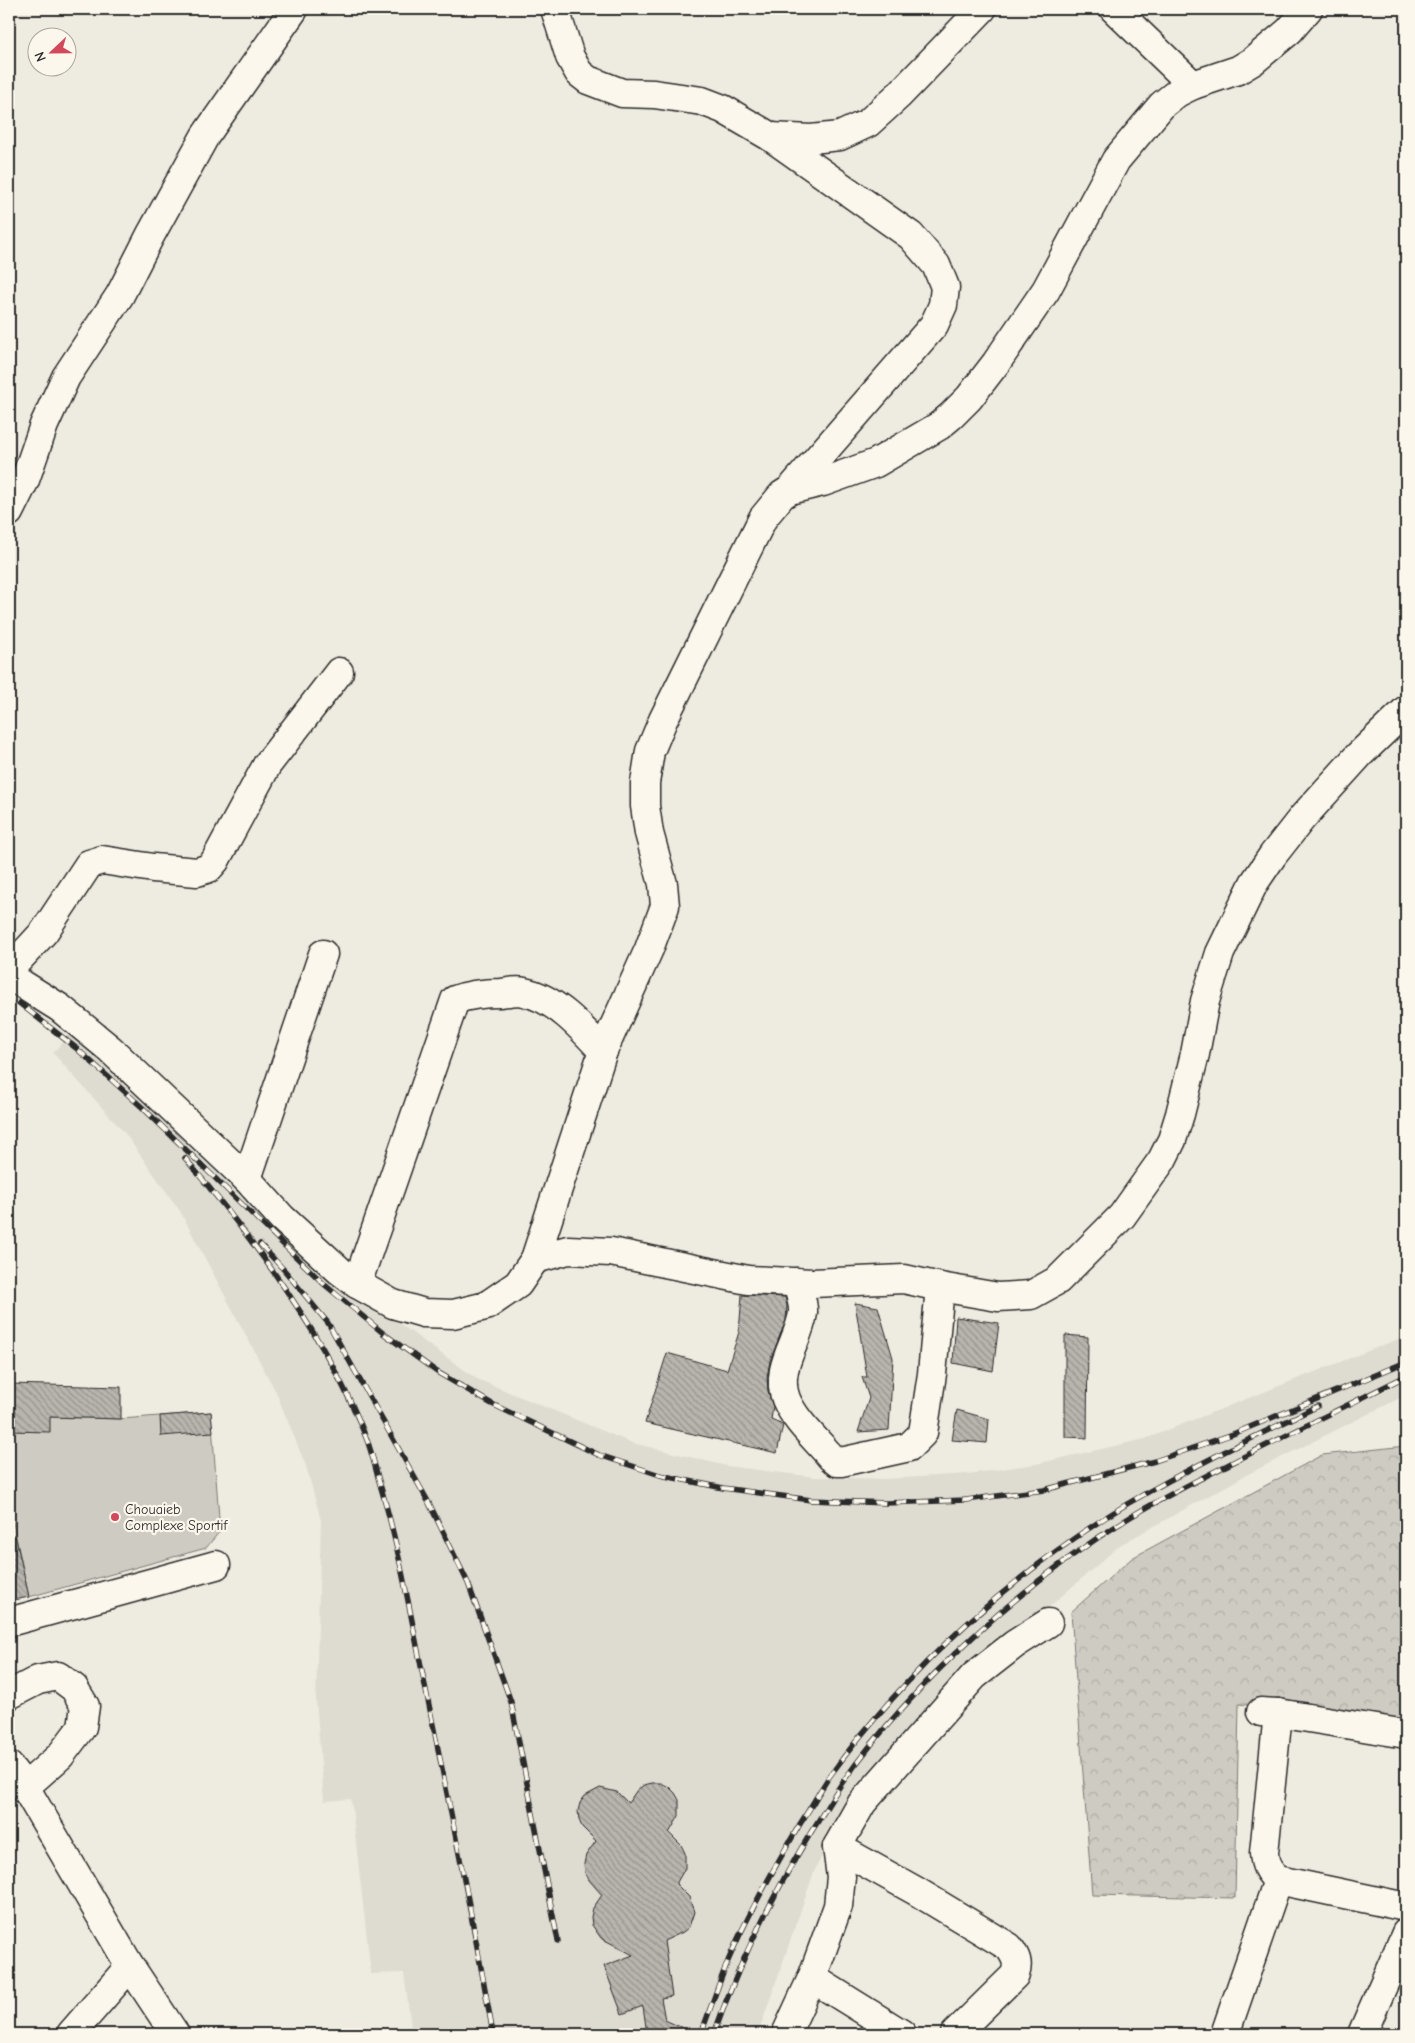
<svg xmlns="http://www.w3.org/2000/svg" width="1415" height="2043" viewBox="0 0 1415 2043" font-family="'Comic Neue',sans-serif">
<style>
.built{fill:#dedbd1}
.forest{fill:url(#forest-crowns);stroke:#7c7b76}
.park{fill:#cecbc2;stroke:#7c7b76}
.building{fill:url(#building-back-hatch);stroke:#2b2b2b}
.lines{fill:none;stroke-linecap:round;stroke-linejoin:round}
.minor-casing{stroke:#2b2b2b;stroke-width:31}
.major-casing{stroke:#2b2b2b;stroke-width:31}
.minor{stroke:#fbf7ec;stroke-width:28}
.major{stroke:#fbf7ec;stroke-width:28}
.rail-casing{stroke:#2b2b2b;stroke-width:5.5}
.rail{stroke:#fbf7ec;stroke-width:4;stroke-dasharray:11;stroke-linecap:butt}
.poi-dot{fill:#d1495b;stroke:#fbf7ec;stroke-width:2}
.labels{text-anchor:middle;stroke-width:4.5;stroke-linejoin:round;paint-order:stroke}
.poi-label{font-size:14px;fill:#2b2b2b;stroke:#fbf7ec;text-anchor:start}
</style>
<defs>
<pattern id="forest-crowns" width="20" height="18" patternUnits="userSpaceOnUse" patternTransform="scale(1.25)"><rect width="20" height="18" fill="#cecbc2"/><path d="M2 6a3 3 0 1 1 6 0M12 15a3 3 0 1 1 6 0" fill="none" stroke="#b1aea7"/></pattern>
<pattern id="building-back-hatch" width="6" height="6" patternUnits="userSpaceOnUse" patternTransform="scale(1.25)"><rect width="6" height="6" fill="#b8b5ae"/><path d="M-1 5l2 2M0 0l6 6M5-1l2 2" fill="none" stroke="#96938e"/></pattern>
</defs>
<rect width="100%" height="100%" fill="#eeebe0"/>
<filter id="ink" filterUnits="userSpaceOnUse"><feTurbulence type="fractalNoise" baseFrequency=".02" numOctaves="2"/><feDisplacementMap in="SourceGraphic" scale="10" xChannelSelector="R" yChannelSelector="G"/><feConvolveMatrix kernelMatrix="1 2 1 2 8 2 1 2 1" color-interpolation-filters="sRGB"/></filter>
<g filter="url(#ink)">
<path class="built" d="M73,1031L345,1285L477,1379L632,1443L727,1466L815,1477L886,1479L968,1474L1036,1464L1145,1439L1406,1336V1395L1248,1474L1120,1545L1049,1607L949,1683L851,1795L814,1872L758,2034H412L404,1973L371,1974L351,1799L324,1801L316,1700L321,1520L306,1466L276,1392L180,1211L124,1132L53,1053Z"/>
<path class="forest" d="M1406,1446V1724L1239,1704L1235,1898L1092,1895L1071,1612L1132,1558L1322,1455Z"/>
<path class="park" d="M211,1412L220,1531L206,1548L29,1597L9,1504V1416L121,1419Z"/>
<g class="building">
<path d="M742,1295L785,1297L787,1305L786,1320L770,1361L767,1377L768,1391L773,1407L771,1420L783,1425L777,1453L645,1423L667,1353L727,1370L739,1332Z"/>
<path d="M855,1303L878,1307L893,1358L889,1430L858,1432L869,1398L862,1377H867Z"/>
<path d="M956,1317L999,1323L993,1371L953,1363Z"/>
<path d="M1065,1335L1088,1337L1087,1438L1065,1437Z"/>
<path d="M9,1384L121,1387V1419L50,1417V1432L9,1431Z"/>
<path d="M957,1410L989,1419L987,1443L952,1440Z"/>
<path d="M211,1412L213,1432L161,1436L160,1416Z"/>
<path d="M9,1535H15L29,1597L9,1601Z"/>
<path d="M652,1783H661L669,1787L675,1793L679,1800V1816L669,1833L681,1845L685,1853V1868L676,1884L689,1897L694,1912L689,1927L683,1932L664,1941L672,1996L661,1998L665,2020L696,2034H647L643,2006L622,2014L604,1966L633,1955L601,1938L592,1925L591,1917L593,1908L602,1895L589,1880L585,1873L584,1864L586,1855L596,1841L582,1827L579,1820L578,1811L580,1803L585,1796L600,1788L617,1792L628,1803L637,1790L644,1785Z"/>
</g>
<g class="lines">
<g class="minor-casing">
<g id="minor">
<path d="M555,9L570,57L579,73L588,80L622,93L654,94L702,101L723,109L771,137L811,139L840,136L868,123L899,95L982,9"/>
<path d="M1114,9L1193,85"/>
<path d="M771,137L911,236L936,265L945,287L943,305L934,325L790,490"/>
<path d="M9,512L25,480L44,425L66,377L120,295L150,236L205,136L294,9"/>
<path d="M9,970L44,932L89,864L102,860L153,868L197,872L209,868L215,861L267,765L339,672"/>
<path d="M9,976L60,1008L110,1049L247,1179L282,1218L340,1271L357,1284L393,1304L424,1313L453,1314L486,1306L518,1284L535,1259L603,1051L649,949L665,906L663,884L649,833L645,806V783L650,751L663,720L763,518L782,495L790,490L823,482L876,463L939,426L951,416L969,398L996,363L1046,290L1116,160L1162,105L1177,93L1193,85L1238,70L1253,61L1289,31L1308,9"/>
<path d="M247,1179L323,954"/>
<path d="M535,1259L568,1250L611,1252L748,1280L812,1283L904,1279L940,1287L998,1297L1031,1295L1058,1280L1122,1216L1162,1160L1172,1140L1180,1114L1195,1054L1205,1001L1220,953L1254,883L1273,855L1302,818L1359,755L1406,710"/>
<path d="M797,1282C799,1292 804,1304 803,1313C799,1342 774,1368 786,1399C795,1421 816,1439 831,1457L837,1462H841L909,1447L923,1433L932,1374L940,1287"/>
<path d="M357,1284L455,1000C470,994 485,993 501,993C508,992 517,990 524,992C555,998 582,1028 603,1051"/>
<path d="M9,1622L216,1565"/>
<path d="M9,1695L38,1680L58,1676L74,1688L85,1706L82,1727L60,1756L25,1787"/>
<path d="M1261,1712L1278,1713L1406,1734"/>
<path d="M1278,1713L1264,1853C1265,1865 1268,1872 1278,1880L1406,1907"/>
<path d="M837,1847L916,1891L1009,1947C1016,1957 1019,1963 1015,1975L955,2034"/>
<path d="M812,1978L838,1906L841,1877L837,1847L862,1803L974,1676L1015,1644L1048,1623"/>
<path d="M71,2034L130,1966"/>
<path d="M786,2034L812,1978L902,2034"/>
<path d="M1225,2034L1278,1880"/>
<path d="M1362,2034L1406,1933"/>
</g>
</g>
<g class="major-casing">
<path id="major" d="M9,1766L25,1787L130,1966L175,2034"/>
</g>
<use href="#minor" class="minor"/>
<use href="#major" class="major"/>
<g class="rail-casing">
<g id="rail">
<path d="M9,995L76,1048L143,1108L325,1285L383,1333L437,1372L492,1404L599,1455L660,1475L723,1488L811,1500L886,1503L966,1500L1044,1490L1155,1461L1233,1434L1406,1362"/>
<path d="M185,1158C255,1242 327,1337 367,1440C372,1453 375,1467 379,1481C398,1543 409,1607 422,1671C447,1792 472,1913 493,2034"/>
<path d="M260,1244L285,1271L328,1323L429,1503L468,1583L511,1702L558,1941"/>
<path d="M701,2034C710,2010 718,1985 728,1961C748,1914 774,1868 800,1824C810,1809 819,1792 829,1777C908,1668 1012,1574 1127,1504C1189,1468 1254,1437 1318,1406"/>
<path d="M714,2034C739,1962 773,1894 813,1829C823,1814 832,1798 842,1783C915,1681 1025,1581 1132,1516C1172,1492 1214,1472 1255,1451C1306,1426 1356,1401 1406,1376"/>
</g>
</g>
<use href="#rail" class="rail"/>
</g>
</g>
<circle class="poi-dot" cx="115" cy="1517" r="5"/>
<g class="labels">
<g class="poi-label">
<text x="125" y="1514">Chouaieb<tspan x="125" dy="16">Complexe Sportif</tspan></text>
</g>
</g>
<rect width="1415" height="2043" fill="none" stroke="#fbf7ec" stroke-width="30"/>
<rect x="15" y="15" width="1385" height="2013" fill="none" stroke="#2b2b2b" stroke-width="2" filter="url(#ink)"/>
<g transform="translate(52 52) rotate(248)"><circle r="24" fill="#fbf7ec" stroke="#a8a59f"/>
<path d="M0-4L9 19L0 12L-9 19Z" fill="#d1495b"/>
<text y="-8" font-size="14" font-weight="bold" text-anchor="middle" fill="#2b2b2b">N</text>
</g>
</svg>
